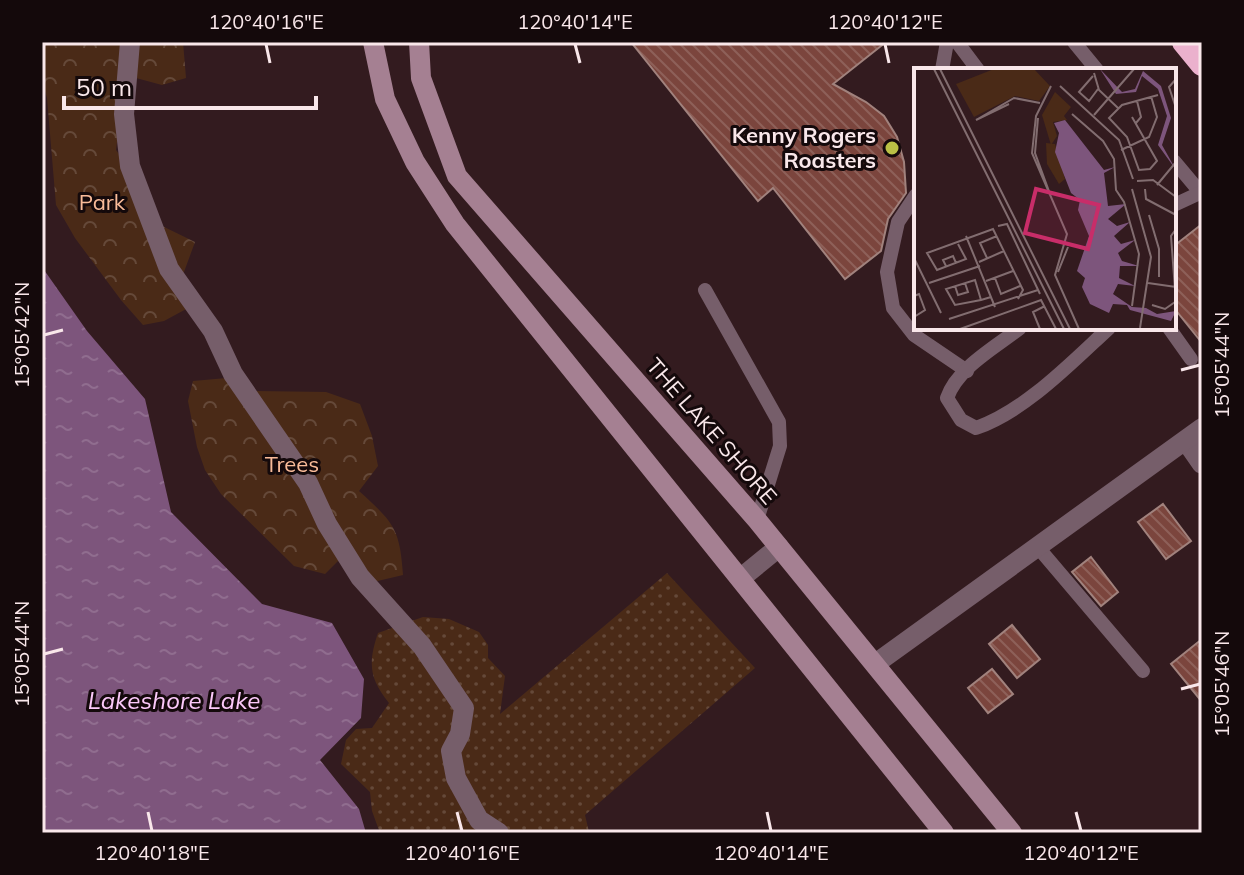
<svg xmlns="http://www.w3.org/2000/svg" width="1244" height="875" viewBox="0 0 1244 875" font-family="Mulish,sans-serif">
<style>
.grass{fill:url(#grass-dots)}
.forest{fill:url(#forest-crowns)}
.water{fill:url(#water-ripples)}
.building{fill:url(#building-back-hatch);stroke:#a1827d;stroke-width:2}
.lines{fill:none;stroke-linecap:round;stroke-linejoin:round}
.lane{stroke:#765e6a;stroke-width:14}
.street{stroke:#765e6a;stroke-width:20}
.secondary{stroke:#a58092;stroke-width:20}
.highway{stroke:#ebb1cd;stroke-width:24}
.ticks{fill:none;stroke:#f9e7ea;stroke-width:3}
.poi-dot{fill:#bac045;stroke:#14090b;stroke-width:3}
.labels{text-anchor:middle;stroke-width:6;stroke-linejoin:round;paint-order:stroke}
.poi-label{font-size:22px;font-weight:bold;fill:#f9e7ea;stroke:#14090b;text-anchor:end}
.park-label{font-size:22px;fill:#f9bb99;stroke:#14090b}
.street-label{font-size:22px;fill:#f9e7ea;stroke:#14090b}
.water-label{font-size:24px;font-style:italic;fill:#fcc9fa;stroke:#14090b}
.inset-road{fill:none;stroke:#826d70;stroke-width:2}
.view{fill:#c82d69;fill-opacity:0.15;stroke:#c82d69;stroke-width:4}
.inset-edge{fill:none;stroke:#f9e7ea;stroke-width:4}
.neatline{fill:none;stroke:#f9e7ea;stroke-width:3}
.ticks-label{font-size:20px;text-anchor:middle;fill:#f9e7ea}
</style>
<defs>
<pattern id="grass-dots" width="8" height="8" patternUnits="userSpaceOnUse" patternTransform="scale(2)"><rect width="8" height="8" fill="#4a2a17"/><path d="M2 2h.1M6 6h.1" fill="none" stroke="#654939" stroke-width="1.8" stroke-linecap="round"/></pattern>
<pattern id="forest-crowns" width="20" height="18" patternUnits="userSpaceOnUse" patternTransform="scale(2)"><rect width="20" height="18" fill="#4a2a17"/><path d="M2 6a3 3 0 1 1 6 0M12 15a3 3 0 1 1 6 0" fill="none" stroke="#654939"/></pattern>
<pattern id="water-ripples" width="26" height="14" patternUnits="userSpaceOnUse" patternTransform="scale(2)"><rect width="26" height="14" fill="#7d557c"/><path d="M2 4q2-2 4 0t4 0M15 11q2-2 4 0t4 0" fill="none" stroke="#906d8f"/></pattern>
<pattern id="building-back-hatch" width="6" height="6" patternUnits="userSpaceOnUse" patternTransform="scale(2)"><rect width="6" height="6" fill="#7b453d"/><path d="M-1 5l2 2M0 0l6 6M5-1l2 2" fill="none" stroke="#8e6059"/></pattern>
</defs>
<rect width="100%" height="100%" fill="#331b1f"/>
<path class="grass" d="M667,573L755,668L585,815L589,832L615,833H380L372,811L370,792L341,764L346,740L356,729L372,728L389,703C369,678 368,663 378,633L423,617L449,619L479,632L488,645V658L505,676L500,714Z"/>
<g class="forest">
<path d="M42,42H183L186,78L162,85L125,75L116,150L139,182L158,224L195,242L181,280L188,308L164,321L143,325L121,300L75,238L56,205L47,98L42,81Z"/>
<path d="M227,378L252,391L326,392L360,404L372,436L378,466L359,491C393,522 400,528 403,575L369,583L338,561L325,574L294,566L221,494L205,470L197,447L188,401L193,381Z"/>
</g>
<path class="water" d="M42,267L87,331L145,399L171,512L262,604L332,623L364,679L361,718L320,760L359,809L366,833H42Z"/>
<g class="building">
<path d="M631,42H886L833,84L866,102L884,116L897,137L904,162L906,193L888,219L881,251L845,279L773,188L758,201Z"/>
<path d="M1202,224V343L1174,308V246Z"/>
<path d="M1163,504L1191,541L1166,559L1138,522Z"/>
<path d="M1091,557L1118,592L1101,606L1072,572Z"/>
<path d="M1012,625L1040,659L1017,678L989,644Z"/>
<path d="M1202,639V702L1171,664Z"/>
<path d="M992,669L1013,694L988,713L968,688Z"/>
</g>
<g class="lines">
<g class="lane">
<path d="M957,42L978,70"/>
<path d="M1074,42L1097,70"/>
<path d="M942,70L947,42"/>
<path d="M1174,161L1200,192"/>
<path d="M916,195L898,222L887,272L893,308L914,335L967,371"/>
<path d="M1174,205L1202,192"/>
<path d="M705,290L779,422L780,446L757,520"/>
<path d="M1020,328C996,347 957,368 947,398L961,420L976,428C1025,411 1071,363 1109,328"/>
<path d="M1169,328L1191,359"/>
<path d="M1036,545L1143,671"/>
</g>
<g class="street">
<path d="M130,42L124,114L130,166L169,269L213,331L233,374L308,483L327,524L360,577L422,646L464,708L460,734L451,751L456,778L479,820L499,833"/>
<path d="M1186,441L1202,464"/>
<path d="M741,578L779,547"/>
<path d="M875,664L1202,428"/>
</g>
<g class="secondary">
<path d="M373,42L385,99L415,162L455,224L944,833"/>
<path d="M419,42L421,78L457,176L757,520L1012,833"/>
</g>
<path class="highway" d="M1184,42L1202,64"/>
</g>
<path class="ticks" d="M266,44L270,63M575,44L580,63M885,44L889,63M44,335L63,330M1181,370L1200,365M44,654L63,649M1181,689L1200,684M148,812L152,831M457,812L462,831M767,812L771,831M1076,812L1081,831"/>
<circle class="poi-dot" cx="892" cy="148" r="8"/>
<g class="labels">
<g class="poi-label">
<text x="876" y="143">Kenny Rogers<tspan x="876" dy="25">Roasters</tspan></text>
</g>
<g class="park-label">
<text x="102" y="210">Park</text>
<text x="292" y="472">Trees</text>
</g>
<g class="street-label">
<text transform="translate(712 431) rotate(49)" y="8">THE LAKE SHORE</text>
</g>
<g class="water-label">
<text x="174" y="709">Lakeshore Lake</text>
</g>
</g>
<g transform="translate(914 68)">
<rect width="262" height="262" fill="#331b1f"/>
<path d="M80,1H120L136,18L125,33L101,28L60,49L42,16ZM141,24L157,39L150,48L153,52L139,54L143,68L137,77L128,47Z" fill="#4a2a17"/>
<path d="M132,75L141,76L151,111L145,116L133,96Z" fill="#4a2a17"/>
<path d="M186,1L208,24L221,21L229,3L247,18L257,50L248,77L262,102L244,77L253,48L244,21L228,8L222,24L202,26ZM151,52L190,102L201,99L190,105L194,138L212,136L194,151L203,158L216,154L200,168L207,176L221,172L204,185L208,193L225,198H206L205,210L221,218L204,216L199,226L218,239L232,240L243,246L262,243L257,253L216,242L213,237L199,236L195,245L176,236L168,219L171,210L163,203L175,168L164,142L166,132L157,125L141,84L145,65L140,55Z" fill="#7d557c"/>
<path class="inset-road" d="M20,1L150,261M26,1L156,261M180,5L185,22L204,40M179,8L165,24L175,33L184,21M262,11L255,19L262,40M137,18L122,48L118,85L153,166L141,207L165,261M146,18L205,72L219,111M158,46L189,73L200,91L202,122L210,134L225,186L218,238M180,47L220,1M218,49L243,93L236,101L225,102L213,69L195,50L208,37L244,27M124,50L121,85L136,126M62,52L100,30L126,35M62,52L95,36M222,55L227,49L223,33M207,82L235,69L243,49L237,28M223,113L239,112L262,129M243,117L262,94M218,121L237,189L226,260M231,121L232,131L262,147M235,147L245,181V209M84,158L93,156L126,226M262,161L257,168L262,235M52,168L81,239M44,176L52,191L23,202L13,185L79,161L109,222L104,231M0,190L27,245M73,190L66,175L83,168M65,194L90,183M32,198L29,192L39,188L42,195M144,204L154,179M81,210L87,226L106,218M72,213L99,203M15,215L66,198M234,215L262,219M41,218L44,227L54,224L51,215M0,228L5,226L11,242L0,249M67,232L61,212L32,221L41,237L67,232L77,229M238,237L251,241L261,234M35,251L124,222M46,261L127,232L142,261M126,261L119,244L131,238"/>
<path class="view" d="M122,121L185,137L174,181L111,165Z"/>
<rect width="262" height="262" class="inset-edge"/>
</g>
<rect width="1244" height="875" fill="none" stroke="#14090b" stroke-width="88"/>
<path d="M64 96v12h252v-12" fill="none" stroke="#f9e7ea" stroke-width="4"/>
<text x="76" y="96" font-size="24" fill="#f9e7ea" stroke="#14090b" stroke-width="6" paint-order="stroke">50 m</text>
<rect x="44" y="44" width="1156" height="787" class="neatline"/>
<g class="ticks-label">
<text x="266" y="29">120°40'16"E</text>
<text x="575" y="29">120°40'14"E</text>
<text x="885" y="29">120°40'12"E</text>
<text transform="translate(22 335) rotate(-90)" y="7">15°05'42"N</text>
<text transform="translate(1222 365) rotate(-90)" y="7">15°05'44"N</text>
<text transform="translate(22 654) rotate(-90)" y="7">15°05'44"N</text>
<text transform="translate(1222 684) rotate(-90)" y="7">15°05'46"N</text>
<text x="152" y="860">120°40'18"E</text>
<text x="462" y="860">120°40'16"E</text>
<text x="771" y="860">120°40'14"E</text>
<text x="1081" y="860">120°40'12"E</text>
</g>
</svg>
